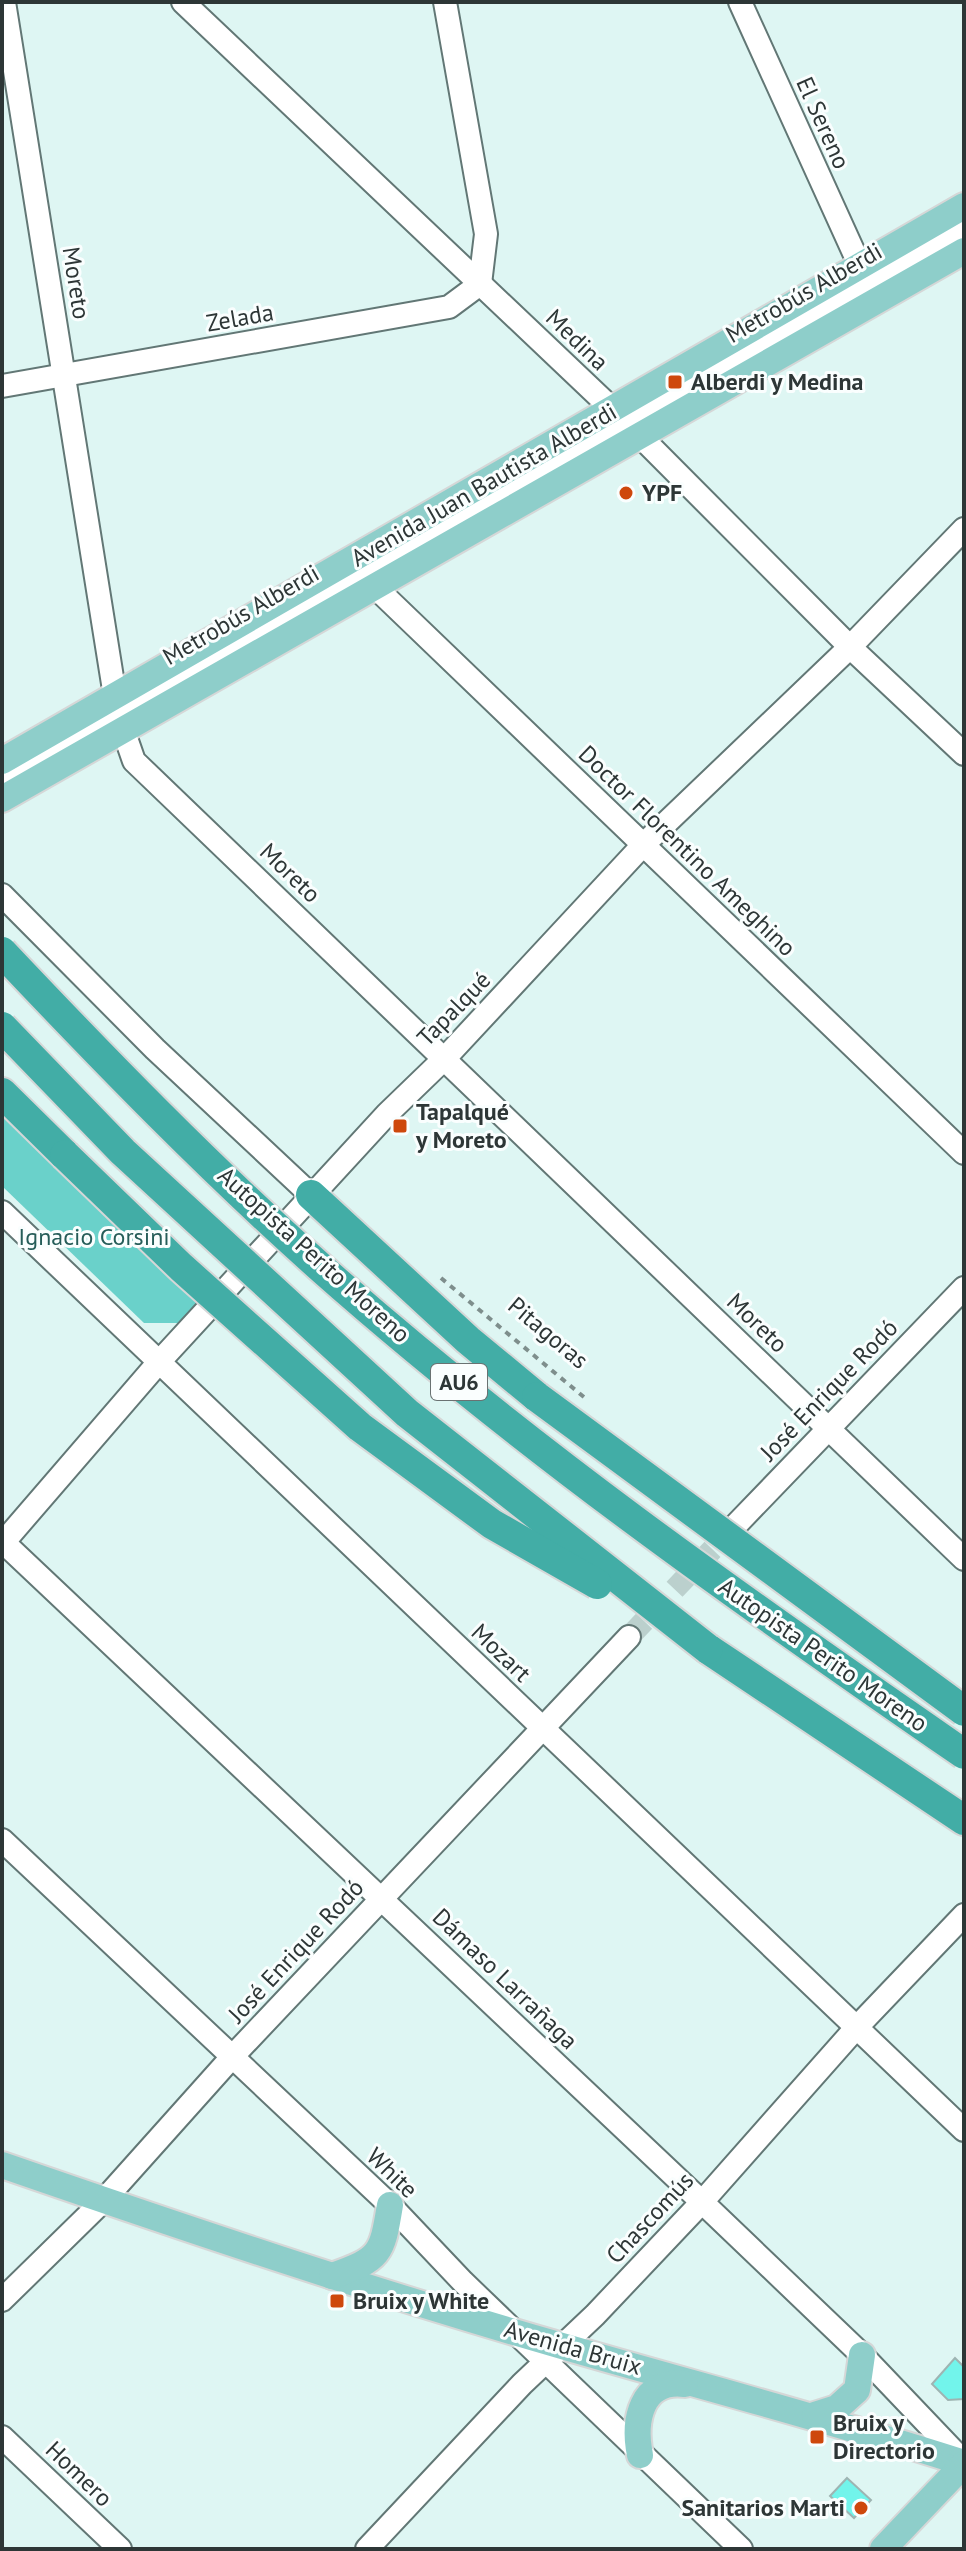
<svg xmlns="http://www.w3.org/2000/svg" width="966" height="2551" viewBox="0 0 966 2551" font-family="'PT Sans',sans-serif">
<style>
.green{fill:#6ad1ca}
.building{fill:#72f4eb;stroke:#9eb4b2;stroke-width:2}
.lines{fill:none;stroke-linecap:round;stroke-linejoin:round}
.minor-tunnel{stroke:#bbd0cd;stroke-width:22;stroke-dasharray:22 11;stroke-linecap:butt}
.minor-casing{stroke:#627775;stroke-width:26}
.major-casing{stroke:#d5d7d7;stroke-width:30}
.highway-casing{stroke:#d5d7d7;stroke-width:34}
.path{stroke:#7e8e8c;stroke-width:4;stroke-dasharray:6 6;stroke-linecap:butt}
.minor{stroke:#fff;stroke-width:22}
.major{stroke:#8ececa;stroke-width:26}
.highway{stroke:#42ada6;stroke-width:30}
.highway-bridge-casing{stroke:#d5d7d7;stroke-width:34;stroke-linecap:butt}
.highway-bridge{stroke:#42ada6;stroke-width:30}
.poi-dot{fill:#ce480c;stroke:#fafefe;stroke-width:3}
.labels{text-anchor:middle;stroke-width:6;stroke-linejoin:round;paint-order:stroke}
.shield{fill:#fafefe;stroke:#6a7272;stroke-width:2}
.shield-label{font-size:22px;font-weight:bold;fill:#2d3636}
.street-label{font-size:24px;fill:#2d3636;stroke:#fafefe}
.poi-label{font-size:24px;font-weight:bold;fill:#2d3636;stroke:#fafefe;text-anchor:start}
.park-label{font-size:24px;fill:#265d59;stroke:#fafefe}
</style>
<rect width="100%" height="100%" fill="#def6f3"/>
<path class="green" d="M2,1110L198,1301L179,1323H144L2,1186Z"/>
<g class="building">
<path d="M955,2358L964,2367V2399L948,2400L932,2384Z"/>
<path d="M847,2478L871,2500L854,2518L830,2496Z"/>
</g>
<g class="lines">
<path class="minor-tunnel" d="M629,1637L732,1529"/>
<g class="minor-casing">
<g id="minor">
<path d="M4,2L118,715L134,761L964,1559"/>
<path d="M183,2L628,424L850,647L964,754"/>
<path d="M740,2L860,266"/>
<path d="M2,386L449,307L480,284L486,234L445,2"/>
<path d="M375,587L964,1153"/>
<path d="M2,781L964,230"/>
<path d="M2,895L155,1049L311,1195"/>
<path d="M2,1212L964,2130"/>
<path d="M732,1529L964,1288"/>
<path d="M2,1541L702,2202L862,2355L964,2462"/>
<path d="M2,1544L159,1362L387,1114L446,1057L643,845L850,647L964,529"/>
<path d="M2,1840L390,2205L463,2282L741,2549"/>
<path d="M2,2300L104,2200L232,2057L629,1637"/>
<path d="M2,2437L120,2549"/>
<path d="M367,2549L522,2384L595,2315L702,2202L856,2028L964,1915"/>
</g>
</g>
<g class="major-casing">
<g id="major">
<path d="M2,761C323,576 643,390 964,206"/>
<path d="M2,799L964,251"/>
<path d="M2,2165C187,2229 374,2292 562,2346C696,2385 831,2420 964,2463"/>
<path d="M332,2276C380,2259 382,2255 390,2205"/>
<path d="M815,2415L837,2408L857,2390L862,2355"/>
<path d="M640,2455C633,2421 641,2378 685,2384"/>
<path d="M883,2549L964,2464"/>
</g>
</g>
<g class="highway-casing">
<g id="highway">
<path d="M2,1093L65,1155"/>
<path d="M311,1195L468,1340L537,1397"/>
<path d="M708,1649L964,1820"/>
</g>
</g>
<path class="path" d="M441,1278L585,1398"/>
<use href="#minor" class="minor"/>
<use href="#major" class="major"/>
<use href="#highway" class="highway"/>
<g class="highway-bridge-casing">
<g id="highway-bridge">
<path d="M2,952C104,1060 209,1168 320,1267C522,1446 742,1601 964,1754"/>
<path d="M2,1027L123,1152L407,1413L708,1649"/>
<path d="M65,1155L181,1267L360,1427L492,1524L597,1584"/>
<path d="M537,1397L964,1711"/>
</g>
</g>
<use href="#highway-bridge" class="highway-bridge"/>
</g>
<g class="poi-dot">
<rect x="667" y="374" width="16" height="16" rx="4"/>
<circle cx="626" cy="493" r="8"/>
<rect x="392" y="1118" width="16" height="16" rx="4"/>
<rect x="329" y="2293" width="16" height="16" rx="4"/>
<rect x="809" y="2429" width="16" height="16" rx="4"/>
<circle cx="861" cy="2508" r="8"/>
</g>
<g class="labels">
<rect class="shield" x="431" y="1364" width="56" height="36" rx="6"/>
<g class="shield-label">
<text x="459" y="1390">AU6</text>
</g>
<g class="street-label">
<text transform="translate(823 123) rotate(66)" y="8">El Sereno</text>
<text transform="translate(76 283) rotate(81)" y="8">Moreto</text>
<text transform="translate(804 293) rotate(-30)" y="8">Metrobús Alberdi</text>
<text transform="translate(240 318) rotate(-10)" y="8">Zelada</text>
<text transform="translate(577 340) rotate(44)" y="8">Medina</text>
<text transform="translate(484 485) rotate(-30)" y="8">Avenida Juan Bautista Alberdi</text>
<text transform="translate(241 615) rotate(-30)" y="8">Metrobús Alberdi</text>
<text transform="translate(687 851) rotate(44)" y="8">Doctor Florentino Ameghino</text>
<text transform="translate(290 873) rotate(44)" y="8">Moreto</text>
<text transform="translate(454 1009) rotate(-46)" y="8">Tapalqué</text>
<text transform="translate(314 1255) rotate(42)" y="8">Autopista Perito Moreno</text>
<text transform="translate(757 1323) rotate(44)" y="8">Moreto</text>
<text transform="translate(548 1333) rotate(40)" y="8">Pitagoras</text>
<text transform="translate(829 1390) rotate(-46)" y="8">José Enrique Rodó</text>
<text transform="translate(501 1653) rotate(44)" y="8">Mozart</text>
<text transform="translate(823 1655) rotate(35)" y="8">Autopista Perito Moreno</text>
<text transform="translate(296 1951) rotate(-47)" y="8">José Enrique Rodó</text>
<text transform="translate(505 1979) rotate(44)" y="8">Dámaso Larrañaga</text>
<text transform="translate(392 2173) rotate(44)" y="8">White</text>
<text transform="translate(650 2218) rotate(-47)" y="8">Chascomús</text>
<text transform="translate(573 2348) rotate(16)" y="8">Avenida Bruix</text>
<text transform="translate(79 2474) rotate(44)" y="8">Homero</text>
</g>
<g class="poi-label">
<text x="691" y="390">Alberdi y Medina</text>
<text x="642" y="501">YPF</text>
<text x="416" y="1120">Tapalqué<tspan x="416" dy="28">y Moreto</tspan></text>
<text x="353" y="2309">Bruix y White</text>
<text x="833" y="2431">Bruix y<tspan x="833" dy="28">Directorio</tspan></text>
<text x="845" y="2516" text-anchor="end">Sanitarios Marti</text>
</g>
<g class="park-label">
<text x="94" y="1245">Ignacio Corsini</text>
</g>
</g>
<rect width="966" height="2551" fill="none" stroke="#2d3636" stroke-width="8"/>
</svg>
